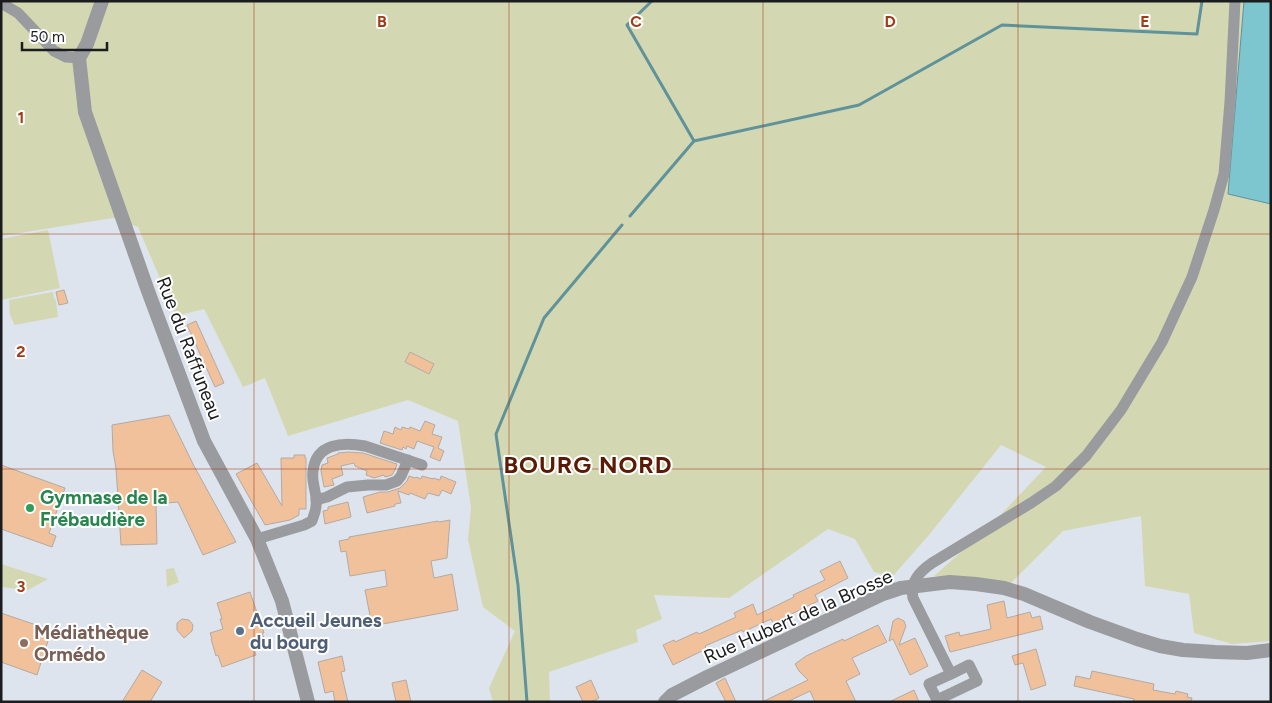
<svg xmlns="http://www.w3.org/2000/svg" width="1272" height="703" viewBox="0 0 1272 703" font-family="Figtree,sans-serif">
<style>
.green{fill:#d3d8b2}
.water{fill:#7dc5cf;stroke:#5f929a}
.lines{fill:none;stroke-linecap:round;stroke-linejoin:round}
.stream{stroke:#5f929a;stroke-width:3}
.building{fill:#f0c19b;stroke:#b3aaa4}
.minor{stroke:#9a9b9f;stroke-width:11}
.tertiary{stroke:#9a9b9f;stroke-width:14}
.grid{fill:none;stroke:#a23c17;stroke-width:1;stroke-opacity:0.55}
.leisure-dot{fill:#2e9e5b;stroke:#fff;stroke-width:2}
.service-dot{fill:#5c6f8a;stroke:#fff;stroke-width:2}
.education-dot{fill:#8d6e63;stroke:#fff;stroke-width:2}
.labels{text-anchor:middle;stroke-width:4;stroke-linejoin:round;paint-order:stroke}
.street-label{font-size:19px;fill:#1a1c1f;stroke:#fff}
.leisure-label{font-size:19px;font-weight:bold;fill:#27864d;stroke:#fff;text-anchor:start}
.service-label{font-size:19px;font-weight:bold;fill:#4e5e75;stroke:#fff;text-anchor:start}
.education-label{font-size:19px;font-weight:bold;fill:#785e54;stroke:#fff;text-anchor:start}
.district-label{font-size:24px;font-weight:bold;letter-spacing:1px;fill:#5b1a03;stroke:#fff}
.grid-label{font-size:16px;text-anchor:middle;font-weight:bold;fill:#a23c17;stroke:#fff;stroke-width:4;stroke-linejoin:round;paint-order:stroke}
</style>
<rect width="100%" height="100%" fill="#dee4ed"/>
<g class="green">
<path d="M1,1H1244L1228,194L1271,204V641L1232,644L1194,633L1189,594L1145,586L1141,516L1063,531L1010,584L934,576L989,527L1046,467L1001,445L929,535L892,577L874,572L855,539L828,529L729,598L654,595L662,619L636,630L638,642L549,672L550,702H493L489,688L515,631L483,607L468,540L471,508L458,421L408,400L288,436L265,378L243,387L204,309L176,316L138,227L113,218L1,236Z"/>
<path d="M48,230L60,288L1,300V239Z"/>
<path d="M53,292L54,298L56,301L58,317L14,325C13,321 12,319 10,315C9,312 10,304 9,300Z"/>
<path d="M1,564L48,579L28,590L1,587Z"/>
<path d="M174,568L179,582L167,587L166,569Z"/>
</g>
<path class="water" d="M1244,1H1271V204L1228,194Z"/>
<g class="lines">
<g class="stream">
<path d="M652,1L627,25L694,141"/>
<path d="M630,216L694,141L859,105L1002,25L1197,34L1202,1"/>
<path d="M527,702L518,585L496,434L544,318L622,225"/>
</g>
</g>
<g class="building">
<path d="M64,290L68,303L59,305L56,292Z"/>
<path d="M196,321L224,383L215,387L187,325Z"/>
<path d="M410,352L434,364L429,374L405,362Z"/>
<path d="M169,415L194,466L236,542L203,555L178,502L156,504L157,544L121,545L116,468L113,451L112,425Z"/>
<path d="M425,421L435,425L432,434L442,437L438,448L444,451L440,461L430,457L434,447L417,441L414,449L407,446L406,449L403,447L402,450L380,443L384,431L393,434L395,427L401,430L402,427L409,429L410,427L420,431Z"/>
<path d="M348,452L363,453L397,464L395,470L392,475L385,477L384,475L374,478L366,475L367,471L355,466L354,463L341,466L343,475L332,479L334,485L324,487L321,471L322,465L328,463L327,458L338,454V453Z"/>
<path d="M294,455H305V458H306V509H299V515L290,520L265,525L236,474L257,463L282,506L281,458H294Z"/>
<path d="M1,465L65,488L49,533L56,536L52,547L1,529Z"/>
<path d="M409,476L415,478L416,477L421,479L422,476L433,479V478L440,480L441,476L456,482L451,494L442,490L439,496L428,493L425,499L410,493L409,495L398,491L401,503L395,504V506L367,513L363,497L380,492H388L400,488L407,481Z"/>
<path d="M348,502L351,517L325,524L323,511L328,510V507Z"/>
<path d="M450,520L447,558L431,561L434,578L452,574L458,610L372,626L365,590L387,586L385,570L350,576L346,551L341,552L339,541L349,539V537L438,521L439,522Z"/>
<path d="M840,561L848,578L815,595L818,601L773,623L771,619L743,632L742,630L705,646L706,649L673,665L663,645L674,640L675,642L697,632L699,634L736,617L734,613L753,604L757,615L794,597L793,595L825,580L820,571Z"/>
<path d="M250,592L264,633H262L264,638L255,641L257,645L253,646L256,655L222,667L218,655L216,656L211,639H212L210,633L223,629L220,619H222L217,603Z"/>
<path d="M1004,601L1007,618L1030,612L1032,618L1040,616L1043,629L950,652L945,636L959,632L960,636L991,629L987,605Z"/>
<path d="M1,613L48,629L45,637L49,638L37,675L1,662Z"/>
<path d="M898,618L904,621L906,626L899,645L915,638L928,666L910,675L893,639L889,641L893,621Z"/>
<path d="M182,619L189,620L193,625L192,631L184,638L177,630V623Z"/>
<path d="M878,625L887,642L852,658L860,674L846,681L856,702H815L810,691L787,702H762L808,680L799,671L795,664L806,656L843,639L844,641Z"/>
<path d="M1036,649L1046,685L1031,690L1023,663L1015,665L1012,656Z"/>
<path d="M342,656L345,671L341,672L348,702H335L333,691L325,693L318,662Z"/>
<path d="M142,670L162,682L150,702H122Z"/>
<path d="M1092,671L1154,684L1153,690L1175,694L1176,691L1188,694L1187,697L1192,698L1191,702H1133L1134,699L1074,686L1076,676L1090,679Z"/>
<path d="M725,678L736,702H726L716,683Z"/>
<path d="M406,680L411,702H396L392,683Z"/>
<path d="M591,680L599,698L591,702H583L576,687Z"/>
<path d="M914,690L919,702H889Z"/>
</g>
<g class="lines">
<g class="minor">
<path d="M1,3L18,13L54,51L66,57L79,58"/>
<path d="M316,500L327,497L347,487L368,485H386L397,481L401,476L408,460"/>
<path d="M257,539L304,525L312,521C313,517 316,511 316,506C318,495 311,483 313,471C316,443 343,442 365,446L422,465"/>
<path d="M951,674L969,665L977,681L937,700L929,684L951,674L913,598C910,582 919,572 932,563L1031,503L1056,486L1086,456L1121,410L1162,342L1192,277L1214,210L1224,174L1230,102L1235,1"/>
</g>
<g class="tertiary">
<path d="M102,1L87,44L79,58L85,112L148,291L204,441L257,539L282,601L308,702"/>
<path d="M665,702L672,695L707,677L883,594L901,588L950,582L976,584L1004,588L1024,594L1090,622L1137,639L1160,646L1183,650L1215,652L1247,653L1271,650"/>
</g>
</g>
<path class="grid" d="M254,1V702M509,1V702M763,1V702M1018,1V702M1,234H1271M1,469H1271"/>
<circle class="leisure-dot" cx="30" cy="508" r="5"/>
<circle class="service-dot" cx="240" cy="631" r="5"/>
<circle class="education-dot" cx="24" cy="643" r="5"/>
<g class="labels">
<g class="street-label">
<text transform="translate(190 348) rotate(69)" y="7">Rue du Raffuneau</text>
<text transform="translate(798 616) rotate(-24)" y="7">Rue Hubert de la Brosse</text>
</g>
<g class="leisure-label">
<text x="40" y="504">Gymnase de la<tspan x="40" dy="22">Frébaudière</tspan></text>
</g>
<g class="service-label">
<text x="250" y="627">Accueil Jeunes<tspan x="250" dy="22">du bourg</tspan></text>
</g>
<g class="education-label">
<text x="34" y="639">Médiathèque<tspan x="34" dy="22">Ormédo</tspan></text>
</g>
<g class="district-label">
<text x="588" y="473">BOURG NORD</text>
</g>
</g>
<g class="grid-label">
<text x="382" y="27">B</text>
<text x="636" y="27">C</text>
<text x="890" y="27">D</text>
<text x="1145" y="27">E</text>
<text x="21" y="123">1</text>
<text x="21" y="357">2</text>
<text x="21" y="592">3</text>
</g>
<rect width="1272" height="703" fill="none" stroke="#1a1c1f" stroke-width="5"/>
<path d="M22 42v8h85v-8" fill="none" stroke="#1a1c1f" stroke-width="2.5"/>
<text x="30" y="42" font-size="15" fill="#1a1c1f" stroke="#ffffff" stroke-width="4" paint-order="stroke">50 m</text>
</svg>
